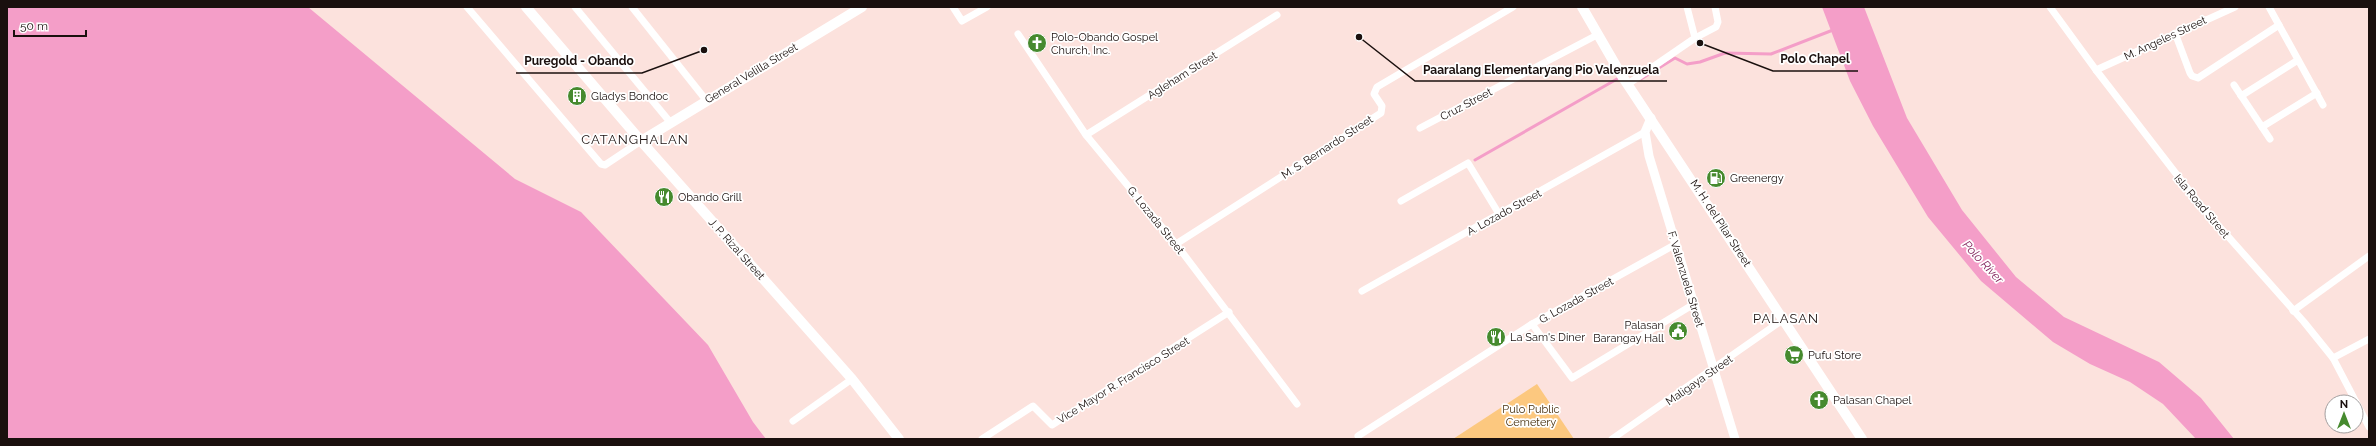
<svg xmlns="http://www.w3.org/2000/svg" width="2376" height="446" viewBox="0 0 2376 446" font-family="Raleway,sans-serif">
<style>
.green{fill:#fcc87f}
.water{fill:#f49ec8}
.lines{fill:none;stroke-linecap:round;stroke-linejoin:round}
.stream{stroke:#f49ec8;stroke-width:3}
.minor{stroke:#fff;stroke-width:7}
.tertiary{stroke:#fff;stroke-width:9}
.secondary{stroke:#fff;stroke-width:10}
.labels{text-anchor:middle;stroke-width:3.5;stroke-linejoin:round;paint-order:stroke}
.poi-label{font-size:11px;fill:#1a100e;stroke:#fff;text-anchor:start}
.street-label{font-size:11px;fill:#1a100e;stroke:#fff}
.park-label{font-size:11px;fill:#452e0c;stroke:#fff}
.water-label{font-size:12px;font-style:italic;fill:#7f1c57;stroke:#fff}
.quarter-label{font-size:13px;letter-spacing:1px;fill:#1a100e;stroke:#fff}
.leader{fill:none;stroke:#1a100e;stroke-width:1.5}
.callout-dot{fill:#1a100e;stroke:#fff;stroke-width:1.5}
.callout-label{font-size:12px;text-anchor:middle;font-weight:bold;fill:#1a100e;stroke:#fff;stroke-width:3.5;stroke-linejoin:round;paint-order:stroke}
</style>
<rect width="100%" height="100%" fill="#fce2dd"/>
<path class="green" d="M1537,384L1574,439H1453Z"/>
<g class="water">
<path d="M7,7H308L515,179L581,212L708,345L753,422L766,439H7Z"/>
<path d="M1822,7H1864L1907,118L1962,210L2016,277L2064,317L2159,362L2201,398L2234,439H2196L2163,404L2130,382L2090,364L2053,342L1981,281L1928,217L1873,126L1850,81Z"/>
</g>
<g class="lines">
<g class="stream">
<path d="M1641,79L1675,58L1687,64L1700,62L1725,53L1771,54L1833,30"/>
<path d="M1475,160L1617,79"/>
</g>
<g class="minor">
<path d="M467,7L601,164L605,165L641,141"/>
<path d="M575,7L670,122"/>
<path d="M632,7L706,100"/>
<path d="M953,7L962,21L987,7"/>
<path d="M1687,7L1695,38"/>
<path d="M2050,7L2096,70L2201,206L2304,322L2333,358L2356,402"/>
<path d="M2269,7L2323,105"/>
<path d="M2175,33L2190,73L2192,76L2198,78L2279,25"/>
<path d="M1018,34L1086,135L1176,244L1297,404"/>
<path d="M2096,70L2235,7"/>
<path d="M1628,84L1695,38L1716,27L1718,22L1715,7"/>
<path d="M2234,85L2270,139"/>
<path d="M2241,96L2298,60"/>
<path d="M2262,127L2317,93"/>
<path d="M1420,128L1597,35"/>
<path d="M1086,135L1277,15"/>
<path d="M1401,201L1468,163L1499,214"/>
<path d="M1176,244L1381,113L1382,106L1374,94L1377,87L1513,7"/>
<path d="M1362,291L1645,132"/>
<path d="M2293,311L2369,256"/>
<path d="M1532,324L1572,378L1694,304"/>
<path d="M2333,358L2369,339"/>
<path d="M2356,402L2369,427"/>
<path d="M793,421L852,379"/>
<path d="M1358,436L1532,324L1676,244"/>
<path d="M982,439L1033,406L1052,425L1229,312"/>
<path d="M1612,439L1784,319"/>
</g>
<path class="tertiary" d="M1651,118L1645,132L1649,156L1735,439"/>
<g class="secondary">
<path d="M526,7L641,141L852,379L899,439"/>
<path d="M1582,7L1622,76L1862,439"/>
<path d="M641,141L862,7"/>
</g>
</g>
<defs>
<g id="church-disc" transform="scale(1)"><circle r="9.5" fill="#468a2e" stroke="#fff"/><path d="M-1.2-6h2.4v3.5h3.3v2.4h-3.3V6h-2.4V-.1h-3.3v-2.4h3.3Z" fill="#fff"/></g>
<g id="building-disc" transform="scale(1)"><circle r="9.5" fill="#468a2e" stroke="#fff"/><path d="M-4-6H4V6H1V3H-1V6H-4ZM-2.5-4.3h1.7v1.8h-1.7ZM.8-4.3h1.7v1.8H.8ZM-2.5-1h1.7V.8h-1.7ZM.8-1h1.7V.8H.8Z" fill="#fff"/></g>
<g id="fuel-disc" transform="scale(1)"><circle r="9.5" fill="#468a2e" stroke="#fff"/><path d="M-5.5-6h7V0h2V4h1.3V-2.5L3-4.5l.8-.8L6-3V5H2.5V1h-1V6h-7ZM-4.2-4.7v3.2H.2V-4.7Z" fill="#fff"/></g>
<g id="restaurant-disc" transform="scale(1)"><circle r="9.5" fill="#468a2e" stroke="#fff"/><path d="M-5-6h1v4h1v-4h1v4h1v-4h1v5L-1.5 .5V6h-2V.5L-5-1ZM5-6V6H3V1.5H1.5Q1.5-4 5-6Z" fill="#fff"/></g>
<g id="civic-disc" transform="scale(1)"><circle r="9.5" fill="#468a2e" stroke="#fff"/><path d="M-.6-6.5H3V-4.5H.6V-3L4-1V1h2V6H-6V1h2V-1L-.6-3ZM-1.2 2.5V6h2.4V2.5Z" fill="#fff"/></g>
<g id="supermarket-disc" transform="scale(1)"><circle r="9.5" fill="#468a2e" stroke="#fff"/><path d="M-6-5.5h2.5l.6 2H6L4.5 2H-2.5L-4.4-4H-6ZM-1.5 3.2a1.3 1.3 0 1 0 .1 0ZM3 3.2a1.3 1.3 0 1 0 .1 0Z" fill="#fff"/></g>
</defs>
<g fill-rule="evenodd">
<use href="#church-disc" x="1037" y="43"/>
<use href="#building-disc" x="577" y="96"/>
<use href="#fuel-disc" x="1716" y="178"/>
<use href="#restaurant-disc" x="664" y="197"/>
<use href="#civic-disc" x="1678" y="331"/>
<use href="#restaurant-disc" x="1496" y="337"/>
<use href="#supermarket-disc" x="1794" y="355"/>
<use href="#church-disc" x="1819" y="400"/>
</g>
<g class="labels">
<g class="poi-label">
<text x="1051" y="41">Polo-Obando Gospel<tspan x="1051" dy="13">Church, Inc.</tspan></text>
<text x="591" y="100">Gladys Bondoc</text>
<text x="1730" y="182">Greenergy</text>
<text x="678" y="201">Obando Grill</text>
<text x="1664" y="329" text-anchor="end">Palasan<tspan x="1664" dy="13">Barangay Hall</tspan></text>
<text x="1510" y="341">La Sam's Diner</text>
<text x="1808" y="359">Pufu Store</text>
<text x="1833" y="404">Palasan Chapel</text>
</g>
<g class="street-label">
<text transform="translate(2165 38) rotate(-25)" y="4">M. Angeles Street</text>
<text transform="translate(751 73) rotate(-31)" y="4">General Velilla Street</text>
<text transform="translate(1182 75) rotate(-32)" y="4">Agleham Street</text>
<text transform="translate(1466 104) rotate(-28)" y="4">Cruz Street</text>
<text transform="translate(1327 147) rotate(-33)" y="4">M. S. Bernardo Street</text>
<text transform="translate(2202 206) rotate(50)" y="4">Isla Road Street</text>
<text transform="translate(1504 212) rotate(-29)" y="4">A. Lozado Street</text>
<text transform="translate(1156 220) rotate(51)" y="4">G. Lozada Street</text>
<text transform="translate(1721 223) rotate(57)" y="4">M. H. del Pilar Street</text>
<text transform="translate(737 249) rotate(48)" y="4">J. P. Rizal Street</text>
<text transform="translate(1686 279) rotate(73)" y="4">F. Valenzuela Street</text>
<text transform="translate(1576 300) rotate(-29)" y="4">G. Lozada Street</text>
<text transform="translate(1123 380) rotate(-32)" y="4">Vice Mayor R. Francisco Street</text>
<text transform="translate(1699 380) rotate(-35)" y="4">Maligaya Street</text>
</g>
<g class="park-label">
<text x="1531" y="413">Pulo Public<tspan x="1531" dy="13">Cemetery</tspan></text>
</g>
<g class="water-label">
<text transform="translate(1983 262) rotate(47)" y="4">Polo River</text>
</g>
<g class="quarter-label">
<text x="635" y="144">CATANGHALAN</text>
<text x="1786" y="323">PALASAN</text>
</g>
</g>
<path class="leader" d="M1700 43L1773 71H1858M704 50L642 73H516M1359 37L1415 81H1667"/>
<g class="callout-dot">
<circle cx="1700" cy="43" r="4"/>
<circle cx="704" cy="50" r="4"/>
<circle cx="1359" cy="37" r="4"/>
</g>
<g class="callout-label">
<text x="1815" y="63">Polo Chapel</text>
<text x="579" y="65">Puregold - Obando</text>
<text x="1541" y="74">Paaralang Elementaryang Pio Valenzuela</text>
</g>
<rect width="2376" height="446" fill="none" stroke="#1a100e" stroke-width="16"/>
<g transform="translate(2344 414)"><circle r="19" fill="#ffffff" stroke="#a39f9f"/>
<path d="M0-3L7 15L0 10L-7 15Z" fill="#468a2e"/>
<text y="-6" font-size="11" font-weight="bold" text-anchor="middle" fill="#1a100e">N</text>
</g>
<path d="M14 30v6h72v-6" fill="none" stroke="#1a100e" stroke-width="2"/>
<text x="20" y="30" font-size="12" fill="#1a100e" stroke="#ffffff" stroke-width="3" paint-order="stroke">50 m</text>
</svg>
